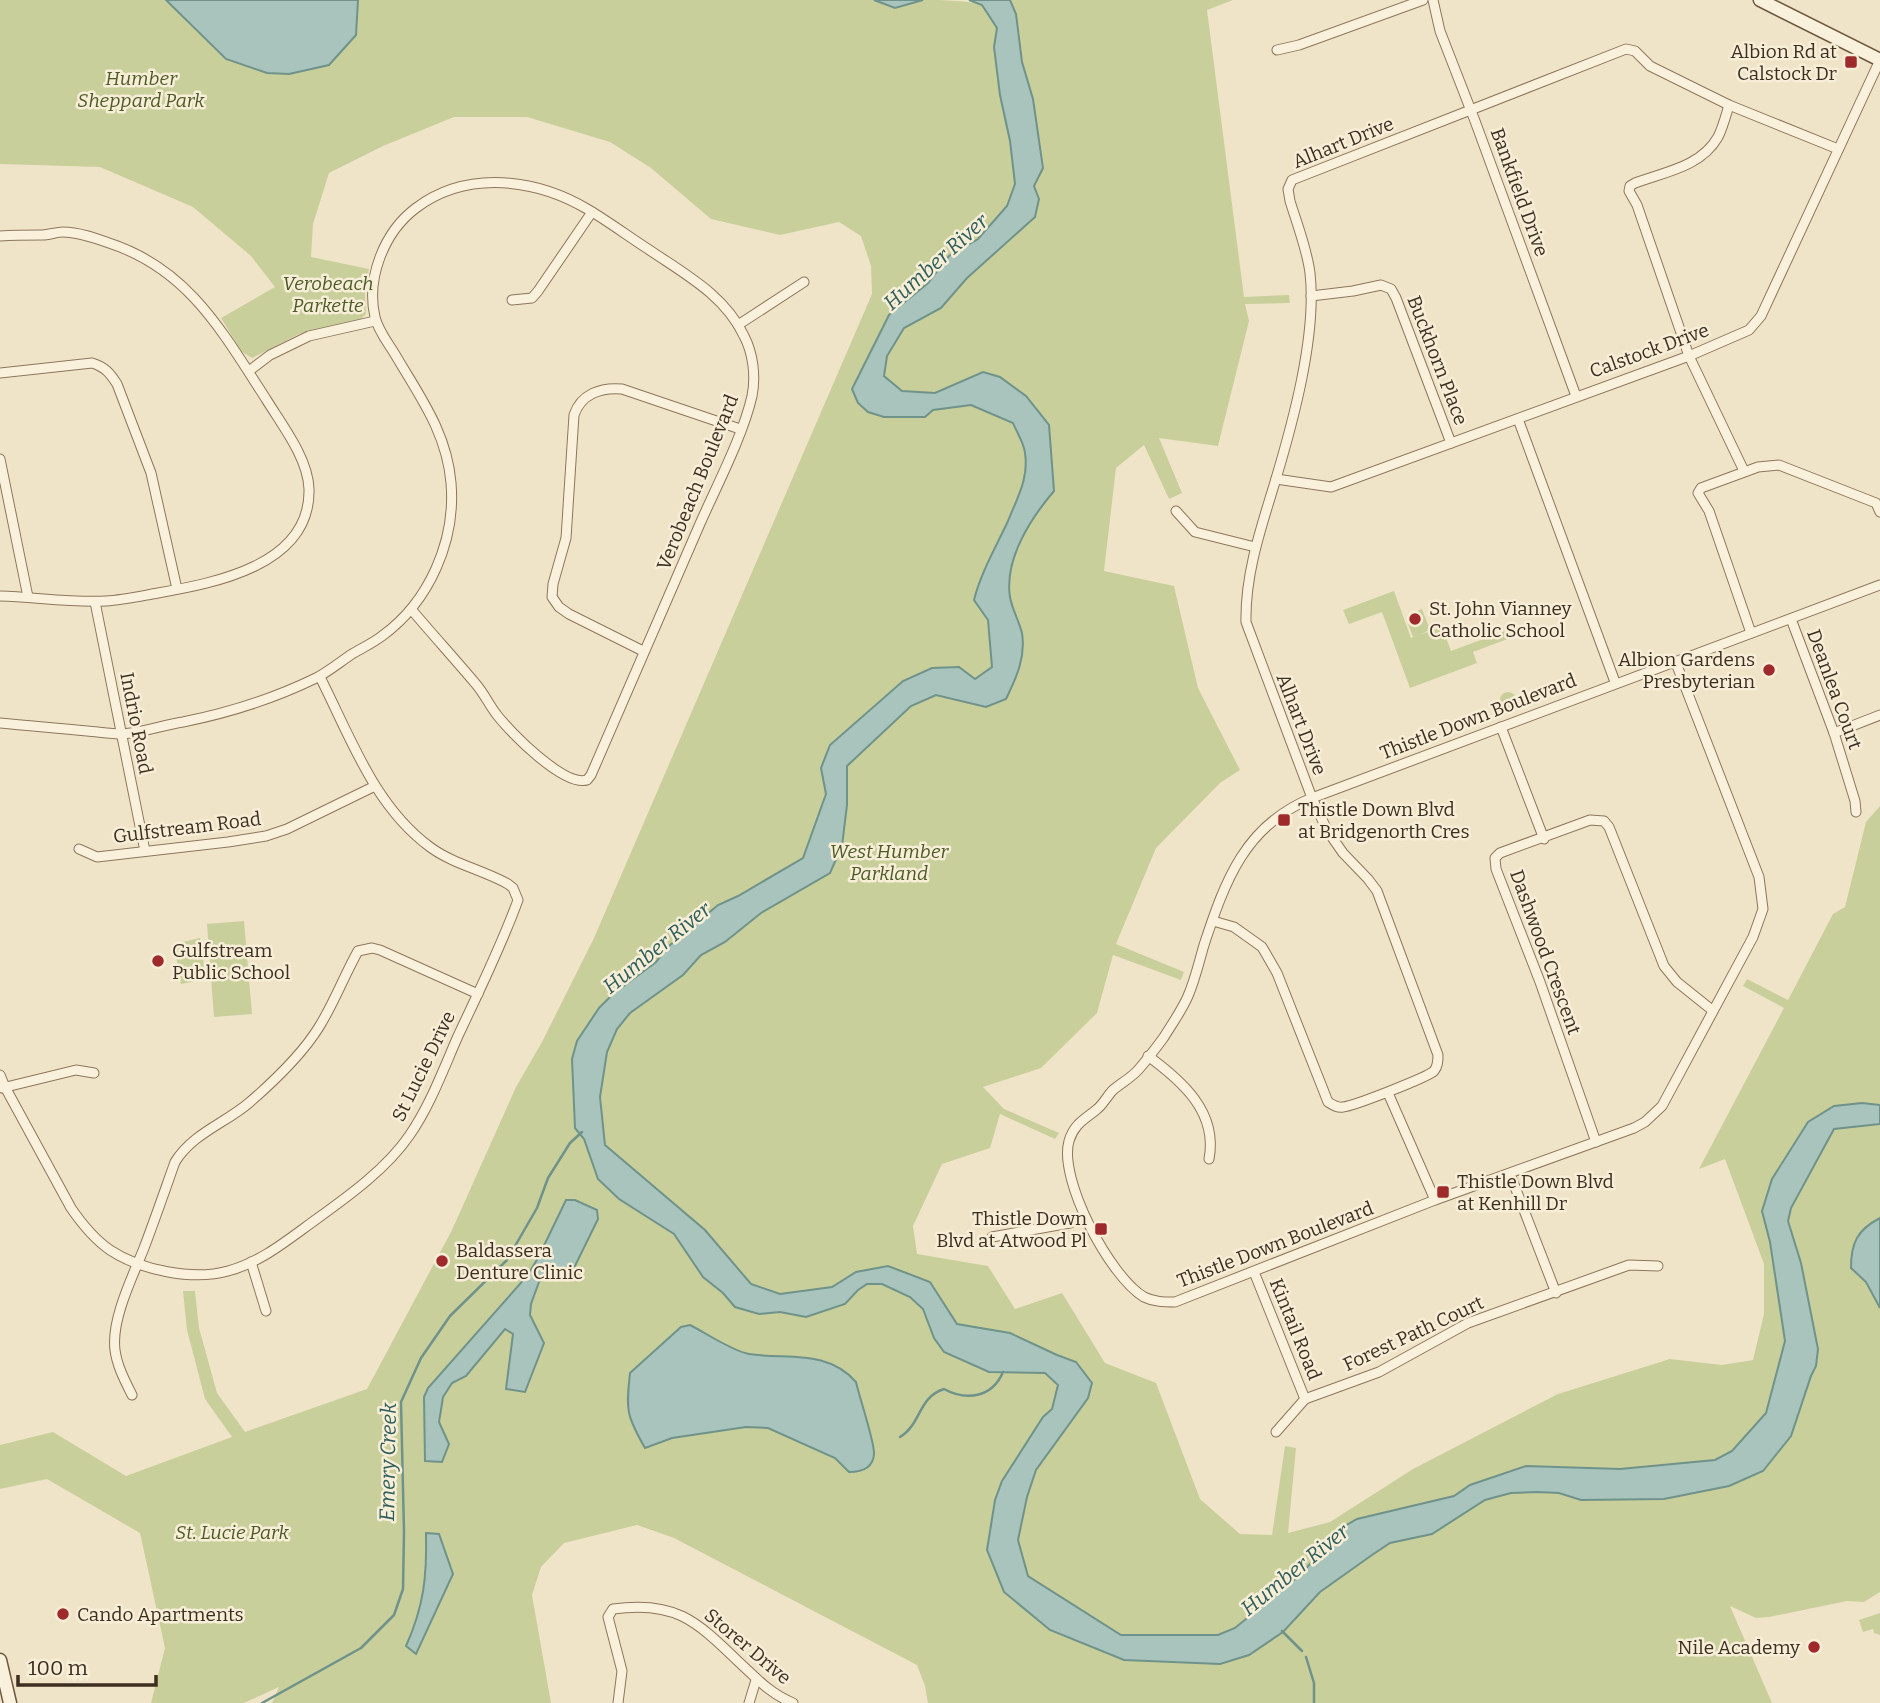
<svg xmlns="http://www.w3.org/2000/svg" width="1880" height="1703" viewBox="0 0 1880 1703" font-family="Bitter,serif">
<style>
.green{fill:#c9cf9b}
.water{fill:#a9c4bc;stroke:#6f938a;stroke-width:2}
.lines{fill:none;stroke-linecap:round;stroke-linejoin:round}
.stream{stroke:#6f938a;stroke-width:2.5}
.minor-casing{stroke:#8d765c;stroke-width:11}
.secondary-casing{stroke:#6f573f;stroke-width:15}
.minor{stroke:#faf1dc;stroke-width:9}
.secondary{stroke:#faf1dc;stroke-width:12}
.poi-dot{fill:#9e2a2b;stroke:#f7eed8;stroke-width:2.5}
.labels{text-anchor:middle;stroke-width:5;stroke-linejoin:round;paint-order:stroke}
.poi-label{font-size:19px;fill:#3d2e20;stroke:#f7eed8;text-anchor:start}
.park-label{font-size:19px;font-style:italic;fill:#4d5a26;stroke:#f7eed8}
.street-label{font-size:19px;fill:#3d2e20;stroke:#f7eed8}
.water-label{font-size:21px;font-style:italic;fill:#2f5d5a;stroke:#f7eed8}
</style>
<rect width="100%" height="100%" fill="#f0e4c8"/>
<g class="green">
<path d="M0,0H874C897,12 899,5 922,0C940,0 965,0 982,5L988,0H1233L1207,10L1244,297L1289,295L1290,303L1245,304L1249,321L1218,446L1159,438L1182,493L1169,499L1144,445L1116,468L1104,571L1174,586L1198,688L1240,770L1220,783L1156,848L1116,944L1184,972L1181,980L1113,955L1097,1013L1041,1068L983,1087L1004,1109L1059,1133L1055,1139L1000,1114L990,1148L942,1164L913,1226L917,1254L988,1266L1015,1309L1062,1293L1105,1363L1156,1383L1200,1499L1240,1534L1272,1535L1285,1446L1296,1448L1288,1533L1330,1522L1413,1469L1558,1394L1670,1359L1722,1365L1753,1360L1764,1314V1264L1725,1159L1699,1169L1784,1008L1743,986L1747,979L1788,1000L1833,914L1845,907L1866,822L1880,806V1592L1864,1602L1847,1601L1769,1617L1756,1618L1730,1606L1772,1703H928L925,1686L917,1665L674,1538L637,1525L564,1543L541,1567L532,1595L551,1703H272L279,1687L244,1703H151L165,1648L140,1533L47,1479L0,1489V1445L53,1432L126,1476L232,1437L205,1399L187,1330L183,1291H195L199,1328L217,1393L245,1432L367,1389L452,1230L516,1087L542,1042L594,938L872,294L871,266L861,236L839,222L780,235L711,219L651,168L610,142L527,117H454L383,146L329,173L313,224L311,257L369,269L365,294L366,314L359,321L299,334L252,358L242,352L221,318L275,287L251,256L193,207L100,167L0,164Z"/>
<path d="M1394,591L1411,638L1413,637L1407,621L1410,614L1422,609L1430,630L1419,635L1442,627L1451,651L1510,629L1513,637L1473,652L1477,663L1410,688L1382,612L1349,624L1343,610Z"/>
<circle cx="1508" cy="700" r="8"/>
<path d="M244,921L252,1014L214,1017L207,924Z"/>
<path d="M200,938L206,979L181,984L174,944Z"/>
<path d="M1880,1613V1635L1874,1633L1873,1629L1863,1632L1859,1620Z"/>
</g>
<g class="water">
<path d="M166,0H358L356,35L329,65L289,74L267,73L226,59Z"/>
<path d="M874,0H923L895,8Z"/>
<path d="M969,0H1010L1016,14L1022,62L1033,99L1043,168L1034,186L1039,199L1035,217L967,278L941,308L904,328L887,356L884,376L902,391L935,393L983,372L1000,377L1026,396L1049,425L1054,491C1031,518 1004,559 1010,597C1012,609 1019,621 1022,633C1026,658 1016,678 1006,699L986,707L936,695L911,706L847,766V805L842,846L830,873L761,913L725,942L701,955L683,975L630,1013L617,1029L607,1052L600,1097L605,1145L705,1230L751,1284L780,1294L832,1287L856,1272L888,1266L930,1282L957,1324L1010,1333L1057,1355L1076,1362L1092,1383L1088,1398L1036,1470L1027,1497L1018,1540L1028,1576L1121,1635H1218L1235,1628L1301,1574L1343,1527L1357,1519L1454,1496L1470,1485L1526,1466L1620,1469L1715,1460L1732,1451L1766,1413L1785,1341L1770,1242L1762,1211L1772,1179L1808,1122L1834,1106L1862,1103L1880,1105V1124L1834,1129L1791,1208L1788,1221L1801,1263L1818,1349L1816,1366L1811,1376L1791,1436L1763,1471L1729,1486L1664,1499L1581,1500L1559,1493L1537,1492L1511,1493L1485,1500L1432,1534L1390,1543L1372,1555L1320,1592L1283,1632L1249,1655L1220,1664L1124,1660L1050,1630L1004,1592L987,1550L995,1500L1002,1481L1043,1417L1052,1409L1058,1385L1045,1373L989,1372L944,1352L934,1338L923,1309L910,1297L882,1284H867L858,1290L845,1304L806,1317L780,1312L759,1314L735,1307L723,1293L703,1277L674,1234L619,1199L598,1179L584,1139L575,1128L572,1059L577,1041L599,1008L613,994L656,962L670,945L718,905L738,896L803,858L826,794L821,768L830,745L903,681L932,668L959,667L975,679L992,667L988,620L974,600C981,572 996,547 1008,521C1017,498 1029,479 1025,453C1024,443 1017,433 1013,423L971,405L933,410L925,417H884L868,412L858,403L852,389L889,315L928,283L949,256L978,239L1007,206L1015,184L1010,141L1000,95L994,47L997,28L982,5Z"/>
<path d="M566,1200H575L597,1210L598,1219L575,1266L550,1273L539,1282L531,1304L530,1315L544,1343L525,1392L506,1389L513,1334L505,1329L466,1376L452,1383L443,1397L439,1422L449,1444L442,1462L425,1461L424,1397L428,1388L527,1276L538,1258Z"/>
<path d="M1880,1218V1308L1866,1282L1851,1268C1851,1243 1857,1230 1880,1218Z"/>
<path d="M690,1325C706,1333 732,1351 749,1354C787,1360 827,1349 856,1382C859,1396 875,1443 874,1454C873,1469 861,1472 849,1472L835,1458L768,1428L746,1427L672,1438L645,1448C626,1415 626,1410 630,1373L681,1327Z"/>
<path d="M426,1533L439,1534L453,1574L416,1654L406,1646C424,1606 427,1576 426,1533Z"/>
</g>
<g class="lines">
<g class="stream">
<path d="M900,1437C921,1425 918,1397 944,1389C966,1401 992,1398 1003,1372"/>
<path d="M1282,1631L1302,1651"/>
<path d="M1306,1657L1314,1683V1703"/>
<path d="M262,1703L361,1648L394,1615L403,1589L404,1532L401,1402L421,1358L450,1316L507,1260L537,1208L548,1178L570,1143L582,1132"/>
</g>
<g class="minor-casing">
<g id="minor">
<path d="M1433,0L1440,31L1475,121L1576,396"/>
<path d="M1277,50L1299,45L1423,0"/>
<path d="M1729,105C1726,115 1723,127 1718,137C1701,167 1664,172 1635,183L1630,186L1629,191L1637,205L1689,356L1744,471"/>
<path d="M0,236C14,235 28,235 42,235C49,235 56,232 63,232C78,232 95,238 109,243C189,269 223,333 266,399C282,425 308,458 309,489C311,565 215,583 158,593C141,596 123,600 106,601C71,603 35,597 0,596"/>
<path d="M1311,296L1353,291L1381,285L1391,289L1396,298L1451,443"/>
<path d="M512,300L532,298L538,291L592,212"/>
<path d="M738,325L804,282"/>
<path d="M249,371L270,355L309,336L375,321"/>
<path d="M0,373L92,363C105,367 110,373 117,384L151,473L177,589"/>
<path d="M1518,419L1615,682"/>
<path d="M0,459L28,597"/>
<path d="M1276,479L1331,487L1689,356L1749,330L1761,316L1880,60"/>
<path d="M1176,511L1195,532L1255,547"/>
<path d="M95,602L145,851"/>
<path d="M1791,619L1834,733L1855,801L1856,812"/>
<path d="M1751,633L1709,511L1698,493L1701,488L1758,467L1779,465L1876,503L1880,512"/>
<path d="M643,651L569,614L559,607L552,597L553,584L566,538L574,415C581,394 601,387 622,389L740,429"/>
<path d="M1676,663L1759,877L1763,909L1753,937L1662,1106L1645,1122L1634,1128L1435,1200L1175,1302C1164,1302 1154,1302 1144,1297C1110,1277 1058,1179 1069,1141C1074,1124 1084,1120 1096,1110C1103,1105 1107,1096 1113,1090C1121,1083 1131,1078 1138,1070C1147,1060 1156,1048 1164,1037C1172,1024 1182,1010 1188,996C1195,980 1199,962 1204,945C1225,881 1245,825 1312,798L1880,585"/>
<path d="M0,723C29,726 58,728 87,731C99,732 111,734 122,734C142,733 163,725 183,722C228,713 273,699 316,678C328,672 340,662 352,654C362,648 373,643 382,636C429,602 456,541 451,483C447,433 420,397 396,356C389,344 378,331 375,317C366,278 384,232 416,208C468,169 537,179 589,210C609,222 628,236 648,249C683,273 725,295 744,336C753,353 756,376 752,396C743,436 716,487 699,526C663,609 627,692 591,775L587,780C564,787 510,732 497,715C489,705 484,693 475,683C454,658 432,634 411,609"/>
<path d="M1501,727L1544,839"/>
<path d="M1834,733L1880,715"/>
<path d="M79,849L97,857L228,842L266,836L287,829L375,786"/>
<path d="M1213,921L1234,927L1262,947L1277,973L1328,1102C1333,1105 1337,1108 1343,1107C1354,1106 1428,1077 1434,1071C1438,1066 1438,1061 1438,1055L1377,891L1368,879L1343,853L1327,830L1312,798L1246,622C1245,574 1261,528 1275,482C1293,422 1317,335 1310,273C1307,249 1297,224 1290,201L1288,189L1292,180L1626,49L1635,51L1650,66L1729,105L1838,149"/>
<path d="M1148,1056C1182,1081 1218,1112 1209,1159"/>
<path d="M0,1075L5,1087L71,1208C82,1224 94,1239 110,1250C140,1270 193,1281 228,1271C262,1262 290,1238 318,1218C350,1195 387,1168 409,1136C430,1106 443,1070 458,1036C479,991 501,947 518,900L513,888L508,884C483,870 453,864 430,847C374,806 350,736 320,677"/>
<path d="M2,1088L76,1070L94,1073"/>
<path d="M1388,1093L1435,1200"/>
<path d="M1596,1142L1540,982L1496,869L1495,858L1500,853L1590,820L1604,821L1609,827L1664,966L1677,982L1712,1010"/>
<path d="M1510,1174L1556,1293"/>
<path d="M992,1237L1070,1223L1085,1217"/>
<path d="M251,1262L266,1311"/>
<path d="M1254,1272L1305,1399"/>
<path d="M132,1395C125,1381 117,1366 115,1350C111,1319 133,1276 144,1248C155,1219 165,1190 175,1162C193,1133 226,1123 250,1102C273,1082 303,1053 319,1027C334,1003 344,976 358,951L372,948L380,950L478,994"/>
<path d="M1276,1432L1305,1399L1379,1372L1468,1323L1629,1265L1658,1266"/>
<path d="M618,1703L622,1671L608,1617L613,1609C677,1600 697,1622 741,1664C758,1680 771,1694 793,1703"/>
<path d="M749,1703L756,1680"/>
</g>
</g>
<g class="secondary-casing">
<g id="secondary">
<path d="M1760,0L1880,60"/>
<path d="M0,1660L10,1703"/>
</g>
</g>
<use href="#minor" class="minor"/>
<use href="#secondary" class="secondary"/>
</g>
<g class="poi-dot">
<rect x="1844" y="55" width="14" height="14" rx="3.5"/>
<circle cx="1415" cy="619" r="7"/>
<circle cx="1769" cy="670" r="7"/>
<rect x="1277" y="813" width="14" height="14" rx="3.5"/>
<circle cx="158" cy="961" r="7"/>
<rect x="1436" y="1185" width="14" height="14" rx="3.5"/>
<rect x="1094" y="1222" width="14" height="14" rx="3.5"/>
<circle cx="442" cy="1261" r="7"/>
<circle cx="63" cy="1614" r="7"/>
<circle cx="1814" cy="1647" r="7"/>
</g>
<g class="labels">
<g class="poi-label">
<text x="1837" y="58" text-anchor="end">Albion Rd at<tspan x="1837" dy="22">Calstock Dr</tspan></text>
<text x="1429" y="615">St. John Vianney<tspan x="1429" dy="22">Catholic School</tspan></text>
<text x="1755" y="666" text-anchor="end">Albion Gardens<tspan x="1755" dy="22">Presbyterian</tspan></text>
<text x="1298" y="816">Thistle Down Blvd<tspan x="1298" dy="22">at Bridgenorth Cres</tspan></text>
<text x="172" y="957">Gulfstream<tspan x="172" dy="22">Public School</tspan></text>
<text x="1457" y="1188">Thistle Down Blvd<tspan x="1457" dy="22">at Kenhill Dr</tspan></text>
<text x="1087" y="1225" text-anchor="end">Thistle Down<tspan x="1087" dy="22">Blvd at Atwood Pl</tspan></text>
<text x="456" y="1257">Baldassera<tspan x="456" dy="22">Denture Clinic</tspan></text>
<text x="77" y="1621">Cando Apartments</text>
<text x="1800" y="1654" text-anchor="end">Nile Academy</text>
</g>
<g class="park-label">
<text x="141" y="85">Humber<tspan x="141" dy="22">Sheppard Park</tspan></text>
<text x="328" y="290">Verobeach<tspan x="328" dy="22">Parkette</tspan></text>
<text x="889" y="858">West Humber<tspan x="889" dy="22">Parkland</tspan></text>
<text x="232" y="1539">St. Lucie Park</text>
</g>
<g class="street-label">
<text transform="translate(1343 142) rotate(-22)" y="7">Alhart Drive</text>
<text transform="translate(1520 192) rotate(70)" y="7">Bankfield Drive</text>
<text transform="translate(1649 350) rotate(-20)" y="7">Calstock Drive</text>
<text transform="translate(1438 360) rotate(69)" y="7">Buckhorn Place</text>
<text transform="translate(697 482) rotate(-68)" y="7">Verobeach Boulevard</text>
<text transform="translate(1835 689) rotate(70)" y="7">Deanlea Court</text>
<text transform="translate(1478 716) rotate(-21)" y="7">Thistle Down Boulevard</text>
<text transform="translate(137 723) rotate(79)" y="7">Indrio Road</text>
<text transform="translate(1302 724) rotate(69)" y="7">Alhart Drive</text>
<text transform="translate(187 827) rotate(-7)" y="7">Gulfstream Road</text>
<text transform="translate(1546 952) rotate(70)" y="7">Dashwood Crescent</text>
<text transform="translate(423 1066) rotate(-64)" y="7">St Lucie Drive</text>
<text transform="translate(1275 1244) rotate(-21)" y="7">Thistle Down Boulevard</text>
<text transform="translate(1296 1329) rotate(68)" y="7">Kintail Road</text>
<text transform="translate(1413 1333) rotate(-25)" y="7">Forest Path Court</text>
<text transform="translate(748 1646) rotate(40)" y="7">Storer Drive</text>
</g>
<g class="water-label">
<text transform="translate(936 262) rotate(-42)" y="7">Humber River</text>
<text transform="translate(657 948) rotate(-39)" y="7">Humber River</text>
<text transform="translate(388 1462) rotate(-89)" y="7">Emery Creek</text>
<text transform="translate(1295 1570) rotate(-39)" y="7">Humber River</text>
</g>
</g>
<path d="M18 1675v10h138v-10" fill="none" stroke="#3d2e20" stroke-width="3.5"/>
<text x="28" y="1675" font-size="21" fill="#3d2e20" stroke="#f7eed8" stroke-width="5" paint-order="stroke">100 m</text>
</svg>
